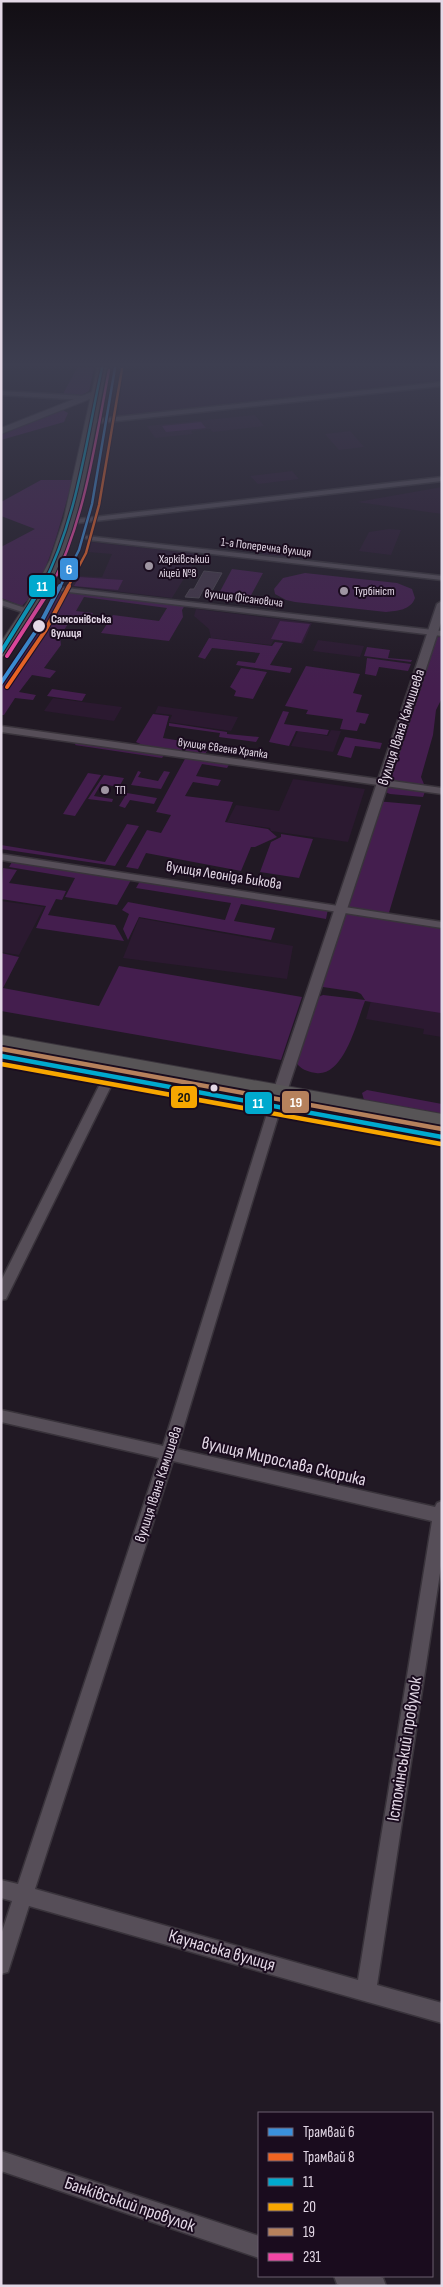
<svg xmlns="http://www.w3.org/2000/svg" width="443" height="2287" viewBox="0 0 443 2287" font-family="'Sofia Sans Condensed',sans-serif">
<style>
.built{fill:#2b1930}
.green{fill:#441e4e}
.building{fill:#433648;stroke:#4c454f}
.lines{fill:none;stroke-linecap:round;stroke-linejoin:round}
.minor-casing{stroke:#39333b;stroke-width:3}
.tertiary-casing{stroke:#39333b;stroke-width:3}
.secondary-casing{stroke:#39333b;stroke-width:2}
.primary-casing{stroke:#39333b;stroke-width:2}
.minor{fill:#564e58;fill-rule:evenodd}
.tertiary{fill:#564e58;fill-rule:evenodd}
.secondary{fill:#564e58;fill-rule:evenodd}
.primary{fill:#575456;fill-rule:evenodd}
.bus-1-far2-casing{stroke:#1a0c1e;stroke-width:4.5}
.bus-1-far1-casing{stroke:#1a0c1e;stroke-width:6}
.bus-1-casing{stroke:#1a0c1e;stroke-width:8}
.bus-2-casing{stroke:#1a0c1e;stroke-width:8}
.bus-3-casing{stroke:#1a0c1e;stroke-width:8}
.bus-4-far1-casing{stroke:#1a0c1e;stroke-width:4.5}
.bus-4-casing{stroke:#1a0c1e;stroke-width:6}
.bus-1-far2{stroke:#00a9ce;stroke-width:2.5}
.bus-1-far1{stroke:#00a9ce;stroke-width:4}
.bus-1{stroke:#00a9ce;stroke-width:4.5}
.bus-2{stroke:#f7a600;stroke-width:4.5}
.bus-3{stroke:#b6815c;stroke-width:4.5}
.bus-4-far1{stroke:#f346a5;stroke-width:2.5}
.bus-4{stroke:#f346a5;stroke-width:4}
.tram-1-far1-casing{stroke:#1a0c1e;stroke-width:4.5}
.tram-1-casing{stroke:#1a0c1e;stroke-width:6}
.tram-2-far1-casing{stroke:#1a0c1e;stroke-width:4.5}
.tram-2-casing{stroke:#1a0c1e;stroke-width:6}
.tram-1-far1{stroke:#3a90db;stroke-width:2.5}
.tram-1{stroke:#3a90db;stroke-width:4}
.tram-2-far1{stroke:#f26522;stroke-width:2.5}
.tram-2{stroke:#f26522;stroke-width:4}
.poi-dot{fill:#9f95a2;stroke:#1a0c1e;stroke-width:2}
.stop-dot{fill:#e3d8e6;stroke:#1a0c1e;stroke-width:2}
.labels{text-anchor:middle;stroke-width:4;stroke-linejoin:round;paint-order:stroke}
.far-street-label{font-size:12px;fill:#e3d8e6;stroke:#1a0c1e}
.far-poi-label{font-size:12px;fill:#e3d8e6;stroke:#1a0c1e;text-anchor:start}
.far-stop-label{font-size:12px;font-weight:bold;fill:#e3d8e6;stroke:#1a0c1e;text-anchor:start}
.street-label{font-size:15px;fill:#e3d8e6;stroke:#1a0c1e}
.near-street-label{font-size:18px;fill:#e3d8e6;stroke:#1a0c1e}
.line-badge{stroke:#1a0c1e;stroke-width:2}
.badge-label{font-size:14px;text-anchor:middle;font-weight:bold;fill:#fff}
.pale-badge-label{font-size:14px;text-anchor:middle;font-weight:bold;fill:#111}
</style>
<rect width="100%" height="100%" fill="#211924"/>
<g class="built">
<path d="M152,368H442V380L118,416L123,374Z"/>
<path d="M255,415L264,426L213,432L210,429L191,431L193,434L155,438L147,426Z"/>
<path d="M350,431L364,447L339,450L325,434Z"/>
<path d="M292,471L299,479L258,484L250,476Z"/>
<path d="M442,487V514L357,502Z"/>
<path d="M389,529L401,530L391,555L359,551L369,532Z"/>
<path d="M91,542L199,554L172,598L72,586L76,576L102,577L112,554L88,552Z"/>
<path d="M266,546L293,549L288,559L261,556Z"/>
<path d="M196,609L312,623L303,644L274,640L271,645L211,638L209,629L194,616Z"/>
<path d="M318,640L364,646L360,657L313,651Z"/>
<path d="M53,698L83,702L122,707L114,721L44,711Z"/>
<path d="M158,706L238,717L231,731L169,722L172,715L155,713Z"/>
<path d="M331,730L341,731L333,752L291,746L298,731L328,736Z"/>
<path d="M293,779L365,789L348,842L271,831L270,828L227,822L236,805L279,811Z"/>
<path d="M1,901L44,907L19,955L1,952Z"/>
<path d="M139,918L293,946L287,979L123,958Z"/>
<path d="M393,920L442,928V1037L423,1034L424,1029L366,1019Z"/>
</g>
<g class="green">
<path d="M77,368H94L89,391L82,395L63,394Z"/>
<path d="M58,410H63L68,413L64,422L1,440V435Z"/>
<path d="M201,422L206,428L166,432L162,426Z"/>
<path d="M41,480H73C61,516 49,580 22,606L1,598V547L35,529L1,516V502Z"/>
<path d="M232,569L263,573L248,601L217,597Z"/>
<path d="M305,573L397,583L412,589L415,598C411,610 397,611 386,612L295,602L286,600L275,594L274,589L283,578Z"/>
<path d="M79,577L123,580L118,590L74,586Z"/>
<path d="M59,589L185,605L182,610L183,617L169,641L101,633L113,615L159,621L167,608L84,597L76,611L93,613L88,621H70L60,636L61,645L44,668L56,671L50,678L32,675L19,692L36,695L33,700L15,698L4,715H1V686L43,624Z"/>
<path d="M280,621L310,624L301,643L271,639Z"/>
<path d="M442,636V698L436,710L433,735L421,777L426,789L423,797L390,794L380,790L435,638Z"/>
<path d="M209,638L272,646L275,642L283,643L270,665L292,668L290,673L236,665L238,661L255,663L260,653L212,648L205,659L198,657Z"/>
<path d="M367,647L390,650L388,658L412,660L411,662L364,656Z"/>
<path d="M367,658L411,664L408,671L379,667L376,676L365,674Z"/>
<path d="M306,666L360,674L353,693L362,695L356,712L369,714L365,724L360,723L357,731L340,729L343,719L306,714L308,710L285,706Z"/>
<path d="M241,668L267,672L253,699L234,696L236,691L230,687Z"/>
<path d="M52,689L86,694L82,701L47,696Z"/>
<path d="M283,711L289,712L284,724L329,730L327,735L296,731L289,746L269,742Z"/>
<path d="M153,714L169,716L163,738L200,744L199,748L208,749L204,756L149,748L136,742Z"/>
<path d="M169,723L227,732V734L259,737L256,742L219,737L220,733L169,726Z"/>
<path d="M345,737L382,743L380,749L355,746L351,758L337,755Z"/>
<path d="M77,741L165,754L162,758L75,745Z"/>
<path d="M186,757L230,763L227,768L202,764L196,776L221,780L218,786L193,782L185,796L233,802L225,822L268,829L277,837L255,847H251L241,871L146,853L138,869L126,867L147,830L161,833L171,815L156,812Z"/>
<path d="M138,771L141,772L138,777L158,781L164,771L170,772L161,789L131,785Z"/>
<path d="M88,773L101,775L75,816L63,814Z"/>
<path d="M104,775L124,778L119,787L101,784L94,796L113,799L112,802L88,799Z"/>
<path d="M127,793L157,798L154,804L130,800L125,808L119,806Z"/>
<path d="M376,801L421,805L388,916L442,925L441,1013L365,1001C357,1021 344,1077 316,1073C303,1071 298,1067 292,1056L311,1000L323,995L365,1000L361,994L357,992L316,986Z"/>
<path d="M127,824L139,826L115,866L1,849V845L105,862Z"/>
<path d="M281,834L313,839L299,878L260,872L271,842L281,837Z"/>
<path d="M12,862L131,880L117,905L65,897L75,878L9,867Z"/>
<path d="M3,868L17,870L9,883L66,891L62,900L56,899L48,915L115,925L124,941L36,928L46,906L1,899Z"/>
<path d="M140,881L328,909L326,919L241,904L234,921L275,928L271,940L139,917L128,940L123,929L129,914L122,910L128,902L225,920L231,903L136,888Z"/>
<path d="M1,953L19,957L3,988L99,1006L119,966L302,997L281,1060L1,1011Z"/>
<path d="M1,1049L262,1096L260,1100L1,1053Z"/>
<path d="M367,1090L442,1104V1114L364,1100L362,1093Z"/>
</g>
<path class="building" d="M204,571L222,573L212,591L203,590L199,598L185,597L190,589H194Z"/>
<g class="lines">
<g class="minor-casing">
<g id="minor">
<path d="M442,382V386L89,424L86,422L89,420Z"/>
<path d="M1,391L84,396L87,398L84,400L1,395Z"/>
<path d="M442,477V481L69,524L65,522L69,520Z"/>
<path d="M86,536L442,576V580L89,540L85,538Z"/>
<path d="M40,585L442,631V636L43,589L39,587Z"/>
<path d="M1,600L31,610L32,612L28,614L1,605Z"/>
<path d="M1,726L442,788V794L1,732Z"/>
<path d="M1,854L442,922V928L1,860Z"/>
<path d="M110,1072L116,1076L8,1295L6,1299L1,1300V1281L104,1076Z"/>
<path d="M275,1103L281,1107L177,1449L435,1507L437,1503L442,1501V1560L377,1985L442,2003V2023L29,1906L8,1972L1,1974V1935L12,1901L1,1898V1880L18,1884L159,1458L1,1422V1410L163,1446L269,1107ZM173,1461L432,1521L358,1980L35,1889Z"/>
<path d="M1,2151L259,2236V2258L1,2171Z"/>
<path d="M334,2276H377L383,2278L386,2286H342L337,2284Z"/>
</g>
</g>
<g class="tertiary-casing">
<path id="tertiary" d="M442,601V620L282,1107L280,1111H270L268,1107L437,604Z"/>
</g>
<g class="secondary-casing">
<path id="secondary" d="M97,390L100,391V395L1,434V428Z"/>
</g>
<g class="primary-casing">
<g id="primary">
<path d="M97,368H107C94,430 85,501 62,559C49,593 26,625 6,655L1,656V642L27,603L50,560L64,518Z"/>
<path d="M1,1035L442,1114V1128L1,1047Z"/>
<path d="M1,1050L442,1130V1144L1,1062Z"/>
</g>
</g>
<use href="#minor" class="minor"/>
<use href="#tertiary" class="tertiary"/>
<use href="#secondary" class="secondary"/>
<use href="#primary" class="primary"/>
<g class="bus-1-far2-casing">
<path id="bus-1-far2" d="M42,587C77,520 86,441 102,368"/>
</g>
<g class="bus-1-far1-casing">
<path id="bus-1-far1" d="M1,652L42,586"/>
</g>
<g class="bus-1-casing">
<path id="bus-1" d="M1,1056L442,1137"/>
</g>
<g class="bus-2-casing">
<path id="bus-2" d="M1,1064L441,1144"/>
</g>
<g class="bus-3-casing">
<path id="bus-3" d="M2,1049L442,1129"/>
</g>
<g class="bus-4-far1-casing">
<path id="bus-4-far1" d="M51,587C85,520 95,443 109,370"/>
</g>
<g class="bus-4-casing">
<path id="bus-4" d="M7,656L52,586"/>
</g>
<use href="#bus-1-far2" class="bus-1-far2"/>
<use href="#bus-1-far1" class="bus-1-far1"/>
<use href="#bus-1" class="bus-1"/>
<use href="#bus-2" class="bus-2"/>
<use href="#bus-3" class="bus-3"/>
<use href="#bus-4-far1" class="bus-4-far1"/>
<use href="#bus-4" class="bus-4"/>
<g class="tram-1-far1-casing">
<path id="tram-1-far1" d="M60,587L79,550L92,504L115,368"/>
</g>
<g class="tram-1-casing">
<path id="tram-1" d="M1,683L38,628L60,586"/>
</g>
<g class="tram-2-far1-casing">
<path id="tram-2-far1" d="M68,587L86,553L99,505L122,369"/>
</g>
<g class="tram-2-casing">
<path id="tram-2" d="M7,687L45,631L69,586"/>
</g>
<use href="#tram-1-far1" class="tram-1-far1"/>
<use href="#tram-1" class="tram-1"/>
<use href="#tram-2-far1" class="tram-2-far1"/>
<use href="#tram-2" class="tram-2"/>
</g>
<linearGradient id="sky" x2="0" y2="1"><stop stop-color="#120e14"/><stop offset="0.53" stop-color="#3d3e50"/><stop offset="1" stop-color="#3d3e50" stop-opacity="0"/></linearGradient>
<rect width="443" height="688" fill="url(#sky)"/>
<g class="poi-dot">
<circle cx="149" cy="566" r="5"/>
<circle cx="344" cy="591" r="5"/>
<circle cx="105" cy="790" r="5"/>
</g>
<g class="stop-dot">
<circle cx="39" cy="626" r="7"/>
<circle cx="214" cy="1088" r="4.5"/>
</g>
<g class="labels">
<g class="far-street-label">
<text transform="translate(266 547) rotate(7)" y="4">1-а Поперечна вулиця</text>
<text transform="translate(244 598) rotate(7)" y="4">вулиця Фісановича</text>
<text transform="translate(223 748) rotate(8)" y="4">вулиця Євгена Храпка</text>
</g>
<g class="far-poi-label">
<text x="159" y="563">Харківський<tspan x="159" dy="14">ліцей №8</tspan></text>
<text x="354" y="595">Турбініст</text>
<text x="115" y="794">ТП</text>
</g>
<g class="far-stop-label">
<text x="51" y="623">Самсонівська<tspan x="51" dy="14">вулиця</tspan></text>
</g>
<g class="street-label">
<text transform="translate(401 727) rotate(-72)" y="5">вулиця Івана Камишева</text>
<text transform="translate(224 875) rotate(9)" y="5">вулиця Леоніда Бикова</text>
<text transform="translate(158 1484) rotate(-72)" y="5">вулиця Івана Камишева</text>
</g>
<g class="near-street-label">
<text transform="translate(284 1461) rotate(13)" y="6">вулиця Мирослава Скорика</text>
<text transform="translate(404 1749) rotate(-81)" y="6">Істомінський провулок</text>
<text transform="translate(222 1950) rotate(16)" y="6">Каунаська вулиця</text>
<text transform="translate(130 2204) rotate(19)" y="6">Банківський провулок</text>
</g>
</g>
<g class="line-badge">
<rect x="59" y="557" width="20" height="24" rx="5" fill="#3a90db"/>
<rect x="28" y="574" width="28" height="24" rx="5" fill="#00a9ce"/>
<rect x="170" y="1085" width="28" height="24" rx="5" fill="#f7a600"/>
<rect x="281" y="1090" width="29" height="24" rx="5" fill="#b6815c"/>
<rect x="244" y="1091" width="29" height="24" rx="5" fill="#00a9ce"/>
</g>
<g class="badge-label">
<text x="69" y="574">6</text>
<text x="42" y="591">11</text>
<text x="296" y="1107">19</text>
<text x="258" y="1108">11</text>
</g>
<g class="pale-badge-label">
<text x="184" y="1102">20</text>
</g>
<rect width="443" height="2287" fill="none" stroke="#e3d8e6" stroke-width="5"/>
<rect x="258" y="2112" width="175" height="165" fill="#1a0c1e" stroke="#6a5e6e"/>
<rect x="268" y="2128" width="25" height="8" fill="#3a90db" stroke="#6a5e6e"/>
<text x="303" y="2137" font-size="15" fill="#e3d8e6">Трамвай 6</text>
<rect x="268" y="2153" width="25" height="8" fill="#f26522" stroke="#6a5e6e"/>
<text x="303" y="2162" font-size="15" fill="#e3d8e6">Трамвай 8</text>
<rect x="268" y="2178" width="25" height="8" fill="#00a9ce" stroke="#6a5e6e"/>
<text x="303" y="2187" font-size="15" fill="#e3d8e6">11</text>
<rect x="268" y="2203" width="25" height="8" fill="#f7a600" stroke="#6a5e6e"/>
<text x="303" y="2212" font-size="15" fill="#e3d8e6">20</text>
<rect x="268" y="2228" width="25" height="8" fill="#b6815c" stroke="#6a5e6e"/>
<text x="303" y="2237" font-size="15" fill="#e3d8e6">19</text>
<rect x="268" y="2253" width="25" height="8" fill="#f346a5" stroke="#6a5e6e"/>
<text x="303" y="2262" font-size="15" fill="#e3d8e6">231</text>
</svg>
